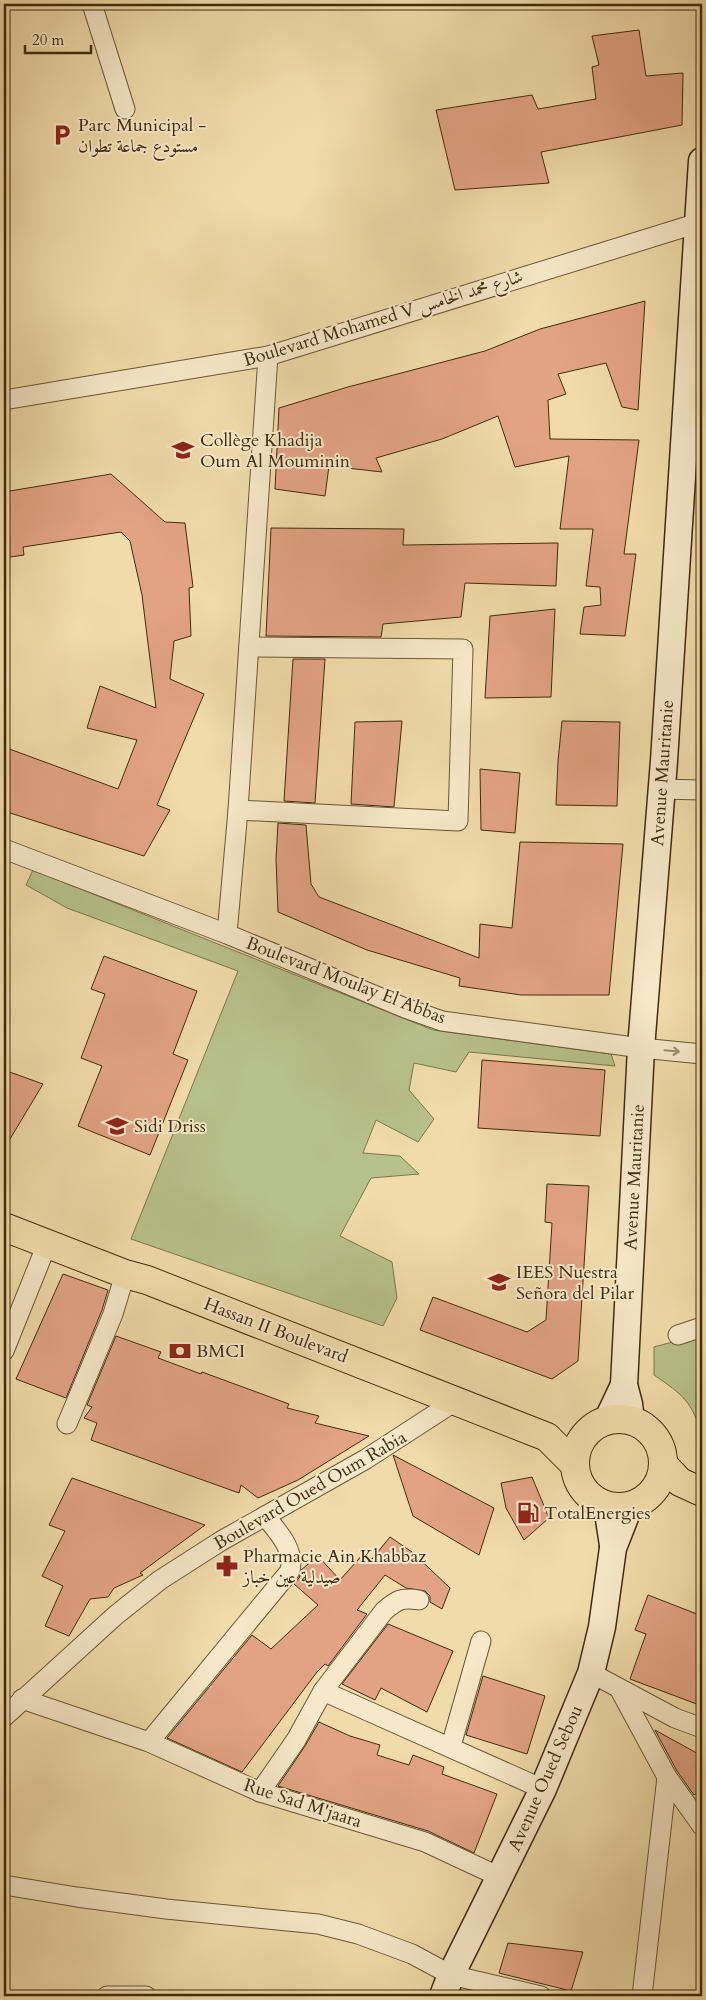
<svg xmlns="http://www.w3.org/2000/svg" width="706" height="2000" viewBox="0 0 706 2000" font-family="Cardo,Amiri,serif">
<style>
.green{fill:#b7c18b;stroke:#7c764c}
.building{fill:#e2a385;stroke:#402b0e}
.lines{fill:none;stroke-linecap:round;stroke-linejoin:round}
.street-casing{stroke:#6c5735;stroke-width:21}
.secondary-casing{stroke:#402b0e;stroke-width:29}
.primary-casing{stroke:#402b0e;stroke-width:30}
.street{stroke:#f6e8c8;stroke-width:19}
.secondary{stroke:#f6e8c8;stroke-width:26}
.primary{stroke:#f1dbaa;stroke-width:28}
.oneway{stroke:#9b8a6b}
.labels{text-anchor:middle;stroke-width:4;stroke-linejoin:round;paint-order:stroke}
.poi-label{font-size:18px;fill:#402b0e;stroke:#f6e8c8;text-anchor:start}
.street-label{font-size:18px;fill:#402b0e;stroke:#f6e8c8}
</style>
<rect width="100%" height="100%" fill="#f1dbaa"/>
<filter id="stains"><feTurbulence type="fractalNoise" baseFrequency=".004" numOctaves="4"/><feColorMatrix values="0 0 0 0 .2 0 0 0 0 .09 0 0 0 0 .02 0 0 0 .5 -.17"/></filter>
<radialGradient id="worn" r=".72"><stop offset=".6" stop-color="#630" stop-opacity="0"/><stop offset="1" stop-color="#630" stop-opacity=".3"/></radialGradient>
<g class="green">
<path d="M33,870L433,1030L611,1054L615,1066L469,1052L456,1072L414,1063L409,1090L434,1119L418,1142L376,1120L363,1153L400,1156L419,1174L371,1178L340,1236L392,1262L397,1298L383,1326L131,1239L238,971L67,908L26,885Z"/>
<path d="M702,1334V1436C692,1401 683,1395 654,1375V1347Z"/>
</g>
<g class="building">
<path d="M639,30L646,76L683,73L682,125L541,152L549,183L455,190L436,110L532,95L538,109L596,99L592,67L599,65L592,36Z"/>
<path d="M645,301L638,410L622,407L606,363L558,374L566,394L548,400L550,439L639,440L624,554H636L625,636L580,634L584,607L601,605L600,587L586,586L593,529H560L569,456L515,467L498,416L442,439L376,458L382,472L329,466L325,496L275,489L279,408L348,387L485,351L540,329Z"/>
<path d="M111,474L165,522L185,523L193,587L189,588L191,636L174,641L170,679L204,694L157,805L170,810L144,856L4,811V747L118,789L137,740L87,728L100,686L156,708L142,595L130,541L121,532L23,547L24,555L4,558V492Z"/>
<path d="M271,528L404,529L403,545L558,543L556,586L465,583L461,617L383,624L381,637L266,636Z"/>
<path d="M555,609L551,697L485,698L490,616Z"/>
<path d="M293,659H325L315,803L284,801Z"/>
<path d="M402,721L394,807L351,804L355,722Z"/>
<path d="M562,721L620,722L617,806L556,805L558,761Z"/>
<path d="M480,769L520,773L515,833L481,830Z"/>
<path d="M278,823L306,825L311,884L319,897L479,958L480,924L512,928L520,842L623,844L609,995H521L459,986L460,978L367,950L278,912L276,859Z"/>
<path d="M104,956L197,991L173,1054L188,1060L150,1155L78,1126L102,1066L81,1058L105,994L91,989Z"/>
<path d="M482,1060L605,1070L600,1136L478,1128Z"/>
<path d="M4,1070L43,1084L4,1149Z"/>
<path d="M547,1184L589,1186L578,1361L552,1379L420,1330L433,1297L527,1332L546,1320L552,1223L545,1222Z"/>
<path d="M63,1274L108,1290L102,1310L66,1398L16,1379Z"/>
<path d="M116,1336L161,1352L158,1358L201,1374L202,1372L289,1404L287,1408L319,1416L315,1423L369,1436L298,1480L258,1498L241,1485L239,1493L91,1440L97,1423L84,1418L92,1407L87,1405Z"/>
<path d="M393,1455L494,1508L479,1555L413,1516Z"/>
<path d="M532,1477L549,1518L524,1540L506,1508L501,1483Z"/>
<path d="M72,1478L205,1525L140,1573L143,1575L114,1588L108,1597L90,1599L69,1636L45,1626L63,1586L42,1576L65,1531L49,1525Z"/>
<path d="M390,1537L412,1552L450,1588L442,1609L430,1602V1596L425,1591L406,1588L385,1575L357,1610L367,1614L328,1666L325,1664L317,1672L242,1772L167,1738L252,1635L271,1649L318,1605L294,1584L299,1578L301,1570L318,1556L340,1580L364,1553L372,1559Z"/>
<path d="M648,1595L702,1616V1706L630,1679L646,1634L635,1630Z"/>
<path d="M388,1624L453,1651L427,1712L381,1688L375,1700L342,1684Z"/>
<path d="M483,1676L545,1696L527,1754L466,1735Z"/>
<path d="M319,1722L350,1736L380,1745L377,1755L409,1765L413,1755L444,1767L442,1774L497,1794L474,1853L428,1831L278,1786L305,1746Z"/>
<path d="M655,1730L702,1756V1789L694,1795L677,1771Z"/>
<path d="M508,1943L583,1952L571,1991L499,1973Z"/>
</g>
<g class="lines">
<g class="street-casing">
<g id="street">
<path d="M92,4L125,109"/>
<path d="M4,400L268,356L698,223"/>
<path d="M661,789L702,790"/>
<path d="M238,810L458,821L463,649L249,647"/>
<path d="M4,849L227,934L405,1008L442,1021L641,1048L702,1054"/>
<path d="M227,934L238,810L268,356"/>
<path d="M678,1335L702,1327"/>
<path d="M4,1351L47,1244"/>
<path d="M67,1424L113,1314L125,1274"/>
<path d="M591,1673L675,1718L702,1728"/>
<path d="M620,1690L667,1777L702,1826"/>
<path d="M323,1691L543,1789"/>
<path d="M22,1699L149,1742L260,1792L425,1842L500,1877"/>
<path d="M4,1717L116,1615L160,1580L221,1541L366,1459L457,1400"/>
<path d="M149,1742L290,1571C295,1549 278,1532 265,1516"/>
<path d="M451,1746L481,1641"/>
<path d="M260,1792L296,1740L323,1691L384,1611C397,1600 401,1597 419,1600"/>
<path d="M4,1885L77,1897L166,1909L318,1924L358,1934L412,1954L451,1975L541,1996"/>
<path d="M107,1996H146"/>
<path d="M642,1996L667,1777"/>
</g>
</g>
<g class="secondary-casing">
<g id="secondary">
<path d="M607,1421L624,1385"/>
<path d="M631,1421L629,1404L624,1385L641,1048L664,761L702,161"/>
<path d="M607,1506L613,1545"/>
<path d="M443,1996L451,1975L543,1789L591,1673L602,1627L613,1548L629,1507"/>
</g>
</g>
<g class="primary-casing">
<g id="primary">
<path d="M4,1227L125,1274L147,1280L547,1437L574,1464"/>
<circle cx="619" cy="1463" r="44"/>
<path d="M663,1464L680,1482L702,1492"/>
</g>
</g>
<use href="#street" class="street"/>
<use href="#secondary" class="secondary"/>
<use href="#primary" class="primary"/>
</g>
<defs><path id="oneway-shaft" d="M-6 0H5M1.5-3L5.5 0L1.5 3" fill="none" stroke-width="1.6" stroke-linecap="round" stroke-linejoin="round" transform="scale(1.25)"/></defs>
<use class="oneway" href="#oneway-shaft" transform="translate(672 1051) rotate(5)"/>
<defs>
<g id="parking-bare" transform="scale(1.725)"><path d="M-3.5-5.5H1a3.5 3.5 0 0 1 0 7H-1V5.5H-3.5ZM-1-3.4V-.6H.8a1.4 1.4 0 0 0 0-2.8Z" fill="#8f2418" stroke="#f6e8c8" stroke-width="2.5" paint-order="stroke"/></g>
<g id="school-bare" transform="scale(1.725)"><path d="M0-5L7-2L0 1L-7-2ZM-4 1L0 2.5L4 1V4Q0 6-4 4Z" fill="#8f2418" stroke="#f6e8c8" stroke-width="2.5" paint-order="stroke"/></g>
<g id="bank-bare" transform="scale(1.725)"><path d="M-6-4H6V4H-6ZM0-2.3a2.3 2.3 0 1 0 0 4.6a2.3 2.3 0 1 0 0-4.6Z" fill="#8f2418" stroke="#f6e8c8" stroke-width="2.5" paint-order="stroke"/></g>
<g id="fuel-bare" transform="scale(1.725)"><path d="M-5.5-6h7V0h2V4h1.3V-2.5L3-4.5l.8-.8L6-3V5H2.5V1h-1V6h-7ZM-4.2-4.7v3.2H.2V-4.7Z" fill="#8f2418" stroke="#f6e8c8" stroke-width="2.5" paint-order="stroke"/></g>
<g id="pharmacy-bare" transform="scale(1.725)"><path d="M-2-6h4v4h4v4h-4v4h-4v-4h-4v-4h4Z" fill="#8f2418" stroke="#f6e8c8" stroke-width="2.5" paint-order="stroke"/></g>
</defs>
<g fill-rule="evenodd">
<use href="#parking-bare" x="62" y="135"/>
<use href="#school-bare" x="183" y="450"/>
<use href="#school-bare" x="117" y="1126"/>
<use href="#school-bare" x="499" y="1282"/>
<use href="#bank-bare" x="180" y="1351"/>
<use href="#fuel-bare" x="528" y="1513"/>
<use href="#pharmacy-bare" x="227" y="1566"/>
</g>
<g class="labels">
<g class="poi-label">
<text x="78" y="131">Parc Municipal -<tspan x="78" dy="21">مستودع جماعة تطوان</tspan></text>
<text x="200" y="446">Collège Khadija<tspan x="200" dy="21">Oum Al Mouminin</tspan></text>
<text x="134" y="1132">Sidi Driss</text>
<text x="516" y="1278">IEES Nuestra<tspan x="516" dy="21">Señora del Pilar</tspan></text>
<text x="196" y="1357">BMCI</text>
<text x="544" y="1519">TotalEnergies</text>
<text x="243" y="1562">Pharmacie Ain Khabbaz<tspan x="243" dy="21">صيدلية عين خباز</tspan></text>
</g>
<g class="street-label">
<text transform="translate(383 318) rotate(-17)" y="6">Boulevard Mohamed V شارع محمد الخامس</text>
<text transform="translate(662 773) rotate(-86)" y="6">Avenue Mauritanie</text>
<text transform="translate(346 980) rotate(21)" y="6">Boulevard Moulay El Abbas</text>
<text transform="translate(634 1177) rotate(-87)" y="6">Avenue Mauritanie</text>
<text transform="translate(276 1330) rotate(21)" y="6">Hassan II Boulevard</text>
<text transform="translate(310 1490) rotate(-30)" y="6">Boulevard Oued Oum Rabia</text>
<text transform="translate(545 1778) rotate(-66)" y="6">Avenue Oued Sebou</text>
<text transform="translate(303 1803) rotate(18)" y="6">Rue Sad M'jaara</text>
</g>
</g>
<rect width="706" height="2000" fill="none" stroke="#f1dbaa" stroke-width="20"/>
<rect x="5" y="5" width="696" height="1990" fill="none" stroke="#402b0e" stroke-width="2.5"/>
<rect x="10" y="10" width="686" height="1980" fill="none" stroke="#402b0e"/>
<path d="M25 45v8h66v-8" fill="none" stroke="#402b0e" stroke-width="2.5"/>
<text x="32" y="45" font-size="15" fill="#402b0e" stroke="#f6e8c8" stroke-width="4" paint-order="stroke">20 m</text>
<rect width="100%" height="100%" filter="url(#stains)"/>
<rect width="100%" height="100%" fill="url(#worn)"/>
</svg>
